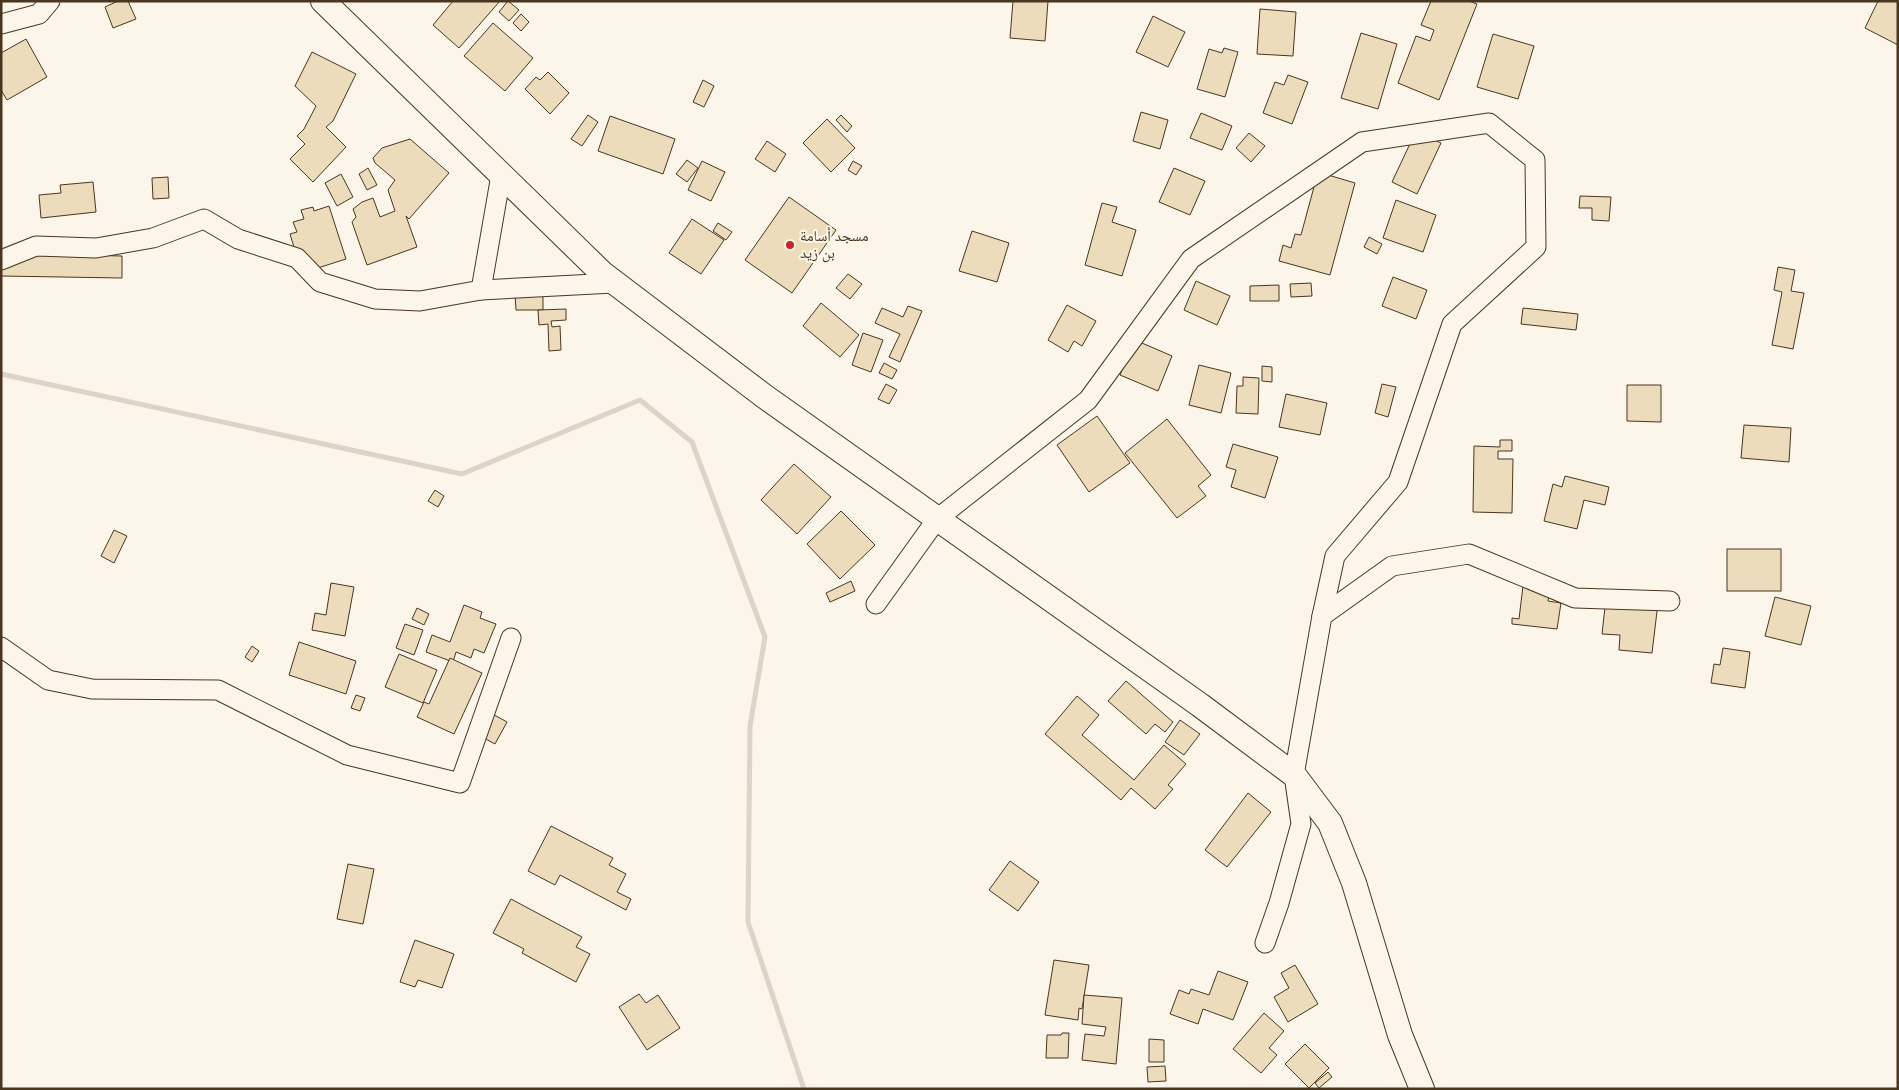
<svg xmlns="http://www.w3.org/2000/svg" width="1899" height="1090" viewBox="0 0 1899 1090" font-family="Raleway,'Noto Naskh Arabic',sans-serif">
<style>
.lines{fill:none;stroke-linecap:round;stroke-linejoin:round}
.stream{stroke:#dcd4c6;stroke-width:5}
.building{fill:#ecdcbc;stroke:#4a3520}
.minor-casing{stroke:#4a3520;stroke-width:21}
.major-casing{stroke:#4a3520;stroke-width:26}
.minor{stroke:#fbf6e9;stroke-width:19}
.major{stroke:#fbf6e9;stroke-width:24}
.poi-dot{fill:#c62828;stroke:#fbf6e9;stroke-width:2}
.labels{text-anchor:middle;stroke-width:4;stroke-linejoin:round;paint-order:stroke}
.poi-label{font-size:15px;fill:#4a3520;stroke:#fbf6e9;text-anchor:start}
</style>
<rect width="100%" height="100%" fill="#fbf6e9"/>
<g class="lines">
<path class="stream" d="M1,374L462,474L640,400L692,442L765,637L750,726L748,922L804,1089"/>
</g>
<g class="building">
<path d="M118,1H128L136,19L113,28L105,7Z"/>
<path d="M453,1H500L459,48L433,25Z"/>
<path d="M508,1L519,10L509,21L499,12Z"/>
<path d="M1013,1H1048L1045,41L1010,38Z"/>
<path d="M1431,1H1469L1477,4L1439,100L1398,83L1416,36L1430,41L1434,30L1421,25Z"/>
<path d="M1878,1H1898V45L1865,28Z"/>
<path d="M1260,9L1296,12L1293,56L1257,54Z"/>
<path d="M521,14L529,22L521,31L513,23Z"/>
<path d="M1153,16L1185,32L1168,67L1136,52Z"/>
<path d="M493,23L533,58L505,91L464,56Z"/>
<path d="M1361,33L1397,44L1378,109L1341,98Z"/>
<path d="M1493,34L1534,46L1518,99L1477,87Z"/>
<path d="M26,39L47,77L7,100L1,90V53Z"/>
<path d="M1224,48L1238,52L1225,97L1197,89L1209,49L1222,53Z"/>
<path d="M312,52L356,74L333,121L326,127L346,147L313,182L290,159L305,144L297,136L304,129L316,106L295,86Z"/>
<path d="M548,72L569,93L550,114L525,89L536,77L540,80Z"/>
<path d="M1288,75L1308,82L1292,124L1263,113L1275,82L1284,85Z"/>
<path d="M703,80L714,86L704,107L693,102Z"/>
<path d="M1141,112L1168,120L1160,149L1133,141Z"/>
<path d="M1201,113L1232,126L1222,150L1190,138Z"/>
<path d="M588,115L598,122L582,146L571,139Z"/>
<path d="M841,115L852,126L847,132L836,120Z"/>
<path d="M610,116L675,139L663,174L598,151Z"/>
<path d="M827,119L855,148L831,172L803,143Z"/>
<path d="M1416,131L1441,143L1417,194L1392,182Z"/>
<path d="M1249,133L1265,146L1251,162L1236,148Z"/>
<path d="M410,139L449,173L409,219L406,216L417,247L367,265L352,222L356,217L353,209L362,202L373,198L380,217L395,211L388,190L395,180L375,163L373,158L382,148Z"/>
<path d="M767,141L786,154L775,172L755,159Z"/>
<path d="M687,160L698,168L687,182L676,174Z"/>
<path d="M702,161L725,172L711,201L688,190Z"/>
<path d="M853,161L862,166L856,175L848,170Z"/>
<path d="M368,168L377,185L367,190L359,174Z"/>
<path d="M1174,168L1205,181L1190,215L1159,202Z"/>
<path d="M1318,172L1355,183L1330,275L1279,261L1283,245L1291,248L1295,234L1301,235Z"/>
<path d="M341,174L353,197L337,206L325,183Z"/>
<path d="M168,177L169,198L153,199L152,178Z"/>
<path d="M93,182L96,212L41,218L39,195L61,193L60,185Z"/>
<path d="M1580,196L1611,197L1609,221L1592,220V208H1579Z"/>
<path d="M789,197L836,230L792,293L745,260Z"/>
<path d="M1396,200L1436,215L1423,252L1383,238Z"/>
<path d="M1102,203L1117,207L1112,222L1136,230L1122,276L1085,265Z"/>
<path d="M329,206L346,259L302,273L290,234L297,232L293,222L304,219L301,210L313,207L314,211Z"/>
<path d="M692,219L724,240L701,274L669,253Z"/>
<path d="M718,223L732,232L726,240L713,231Z"/>
<path d="M972,231L1009,243L997,282L959,271Z"/>
<path d="M1369,237L1382,244L1377,254L1364,247Z"/>
<path d="M1,253L122,256V278L1,276Z"/>
<path d="M1778,267L1795,270L1791,291L1804,293L1793,349L1772,345L1782,292L1774,290Z"/>
<path d="M848,274L862,284L850,299L836,288Z"/>
<path d="M1393,277L1427,290L1416,319L1382,306Z"/>
<path d="M1196,281L1230,296L1217,325L1184,310Z"/>
<path d="M1311,283L1312,296L1291,297L1290,284Z"/>
<path d="M1279,285V301H1250V286Z"/>
<path d="M543,293V310H516L515,294Z"/>
<path d="M821,303L859,335L840,357L803,326Z"/>
<path d="M1067,305L1096,321L1082,346L1074,341L1068,352L1048,340Z"/>
<path d="M908,306L922,311L900,362L889,357L900,334L875,323L882,308L903,317Z"/>
<path d="M1523,308L1578,314L1576,330L1521,324Z"/>
<path d="M566,309V320L551,321L552,327L560,326L561,350L549,351L548,324L539,325L538,310Z"/>
<path d="M863,333L883,340L871,372L852,365Z"/>
<path d="M1135,340L1172,356L1158,391L1120,375Z"/>
<path d="M884,363L897,370L892,379L879,373Z"/>
<path d="M1199,365L1231,373L1221,413L1189,405Z"/>
<path d="M1262,366L1272,367V382L1262,381Z"/>
<path d="M1243,377L1259,378L1258,414L1236,413L1237,386H1243Z"/>
<path d="M886,384L897,390L889,404L878,399Z"/>
<path d="M1382,384L1396,387L1388,417L1375,413Z"/>
<path d="M1627,385H1661V422L1627,421Z"/>
<path d="M1286,394L1327,403L1320,435L1279,427Z"/>
<path d="M1097,416L1130,463L1089,492L1057,445Z"/>
<path d="M1167,419L1211,475L1198,486L1206,496L1177,518L1125,453Z"/>
<path d="M1744,425L1791,428L1789,462L1741,458Z"/>
<path d="M1500,440H1512V451H1498V459H1513L1512,513L1473,512L1474,446L1500,447Z"/>
<path d="M1233,444L1278,457L1265,498L1231,487L1236,470L1226,467Z"/>
<path d="M794,464L831,497L797,534L761,500Z"/>
<path d="M1565,476L1609,487L1605,505L1584,500L1577,529L1544,521L1553,484L1562,487Z"/>
<path d="M435,490L444,496L438,507L428,501Z"/>
<path d="M841,511L875,545L840,579L807,544Z"/>
<path d="M114,530L127,536L114,563L101,556Z"/>
<rect x="1727" y="549" width="54" height="42"/>
<path d="M851,581L855,591L830,602L826,593Z"/>
<path d="M331,583L354,587L345,636L312,630L315,613L326,615Z"/>
<path d="M1523,586L1550,590L1548,601L1561,603L1557,629L1512,624V618L1519,619Z"/>
<path d="M1775,597L1811,606L1801,645L1765,636Z"/>
<path d="M1606,598L1658,603L1652,653L1619,650L1620,635L1602,634Z"/>
<path d="M464,605L482,612L480,618L496,624L484,653L474,649L471,658L456,652L453,662L426,652L432,635L450,642Z"/>
<path d="M417,608L429,614L424,625L412,619Z"/>
<path d="M405,624L423,630L414,655L396,648Z"/>
<path d="M299,642L356,661L346,694L289,675Z"/>
<path d="M252,646L259,651L252,662L245,657Z"/>
<path d="M1723,648L1750,652L1745,688L1711,683L1714,664L1720,665Z"/>
<path d="M399,654L437,670L423,703L385,687Z"/>
<path d="M450,658L482,673L454,734L417,717L424,702L429,704Z"/>
<path d="M1126,681L1173,722L1165,732L1155,724L1146,734L1108,701Z"/>
<path d="M356,695L365,698L360,711L351,708Z"/>
<path d="M1077,696L1099,715L1082,735L1134,780L1164,745L1186,764L1168,785L1173,789L1155,809L1131,788L1121,800L1045,734Z"/>
<path d="M487,711L507,722L495,744L475,733Z"/>
<path d="M1180,720L1200,734L1184,755L1165,742Z"/>
<path d="M1248,793L1271,812L1227,867L1205,850Z"/>
<path d="M551,826L613,858L609,865L626,874L617,892L631,899L626,910L560,875L555,885L528,871Z"/>
<path d="M1010,861L1039,882L1018,911L989,890Z"/>
<path d="M348,864L374,869L363,924L337,919Z"/>
<path d="M511,899L582,937L576,947L590,954L576,982L522,953L524,949L493,933Z"/>
<path d="M415,940L454,954L442,988L418,980L415,987L400,982Z"/>
<path d="M1054,960L1089,965L1082,1009L1079,1008L1078,1020L1045,1015Z"/>
<path d="M1295,965L1318,1004L1288,1022L1274,997L1289,988L1281,973Z"/>
<path d="M1218,971L1248,982L1233,1020L1203,1009L1198,1024L1170,1014L1179,990L1189,994L1191,989L1209,995Z"/>
<path d="M639,994L646,1003L658,995L680,1028L647,1050L619,1007Z"/>
<path d="M1084,995L1122,998L1116,1064L1082,1060L1085,1034L1104,1036L1106,1027L1082,1024Z"/>
<path d="M1264,1013L1284,1031L1269,1048L1277,1055L1261,1073L1233,1049Z"/>
<path d="M1062,1033H1069L1068,1058H1046L1047,1035H1061Z"/>
<path d="M1149,1039L1164,1040V1062H1149Z"/>
<path d="M1305,1044L1329,1068L1309,1088L1285,1064Z"/>
<path d="M1165,1066L1166,1081L1148,1082L1147,1067Z"/>
<path d="M1328,1072L1332,1077L1319,1088L1315,1083Z"/>
</g>
<g class="lines">
<g class="minor-casing">
<g id="minor">
<path d="M1,24L39,14L50,1"/>
<path d="M501,175L481,290L614,283"/>
<path d="M1,260L36,246L96,248L153,238L204,219L238,239L297,258L320,282L375,299L420,301L481,290"/>
<path d="M876,604L937,519L1088,400L1191,259L1362,142L1489,123L1535,160L1536,247L1452,324L1398,482L1335,556L1322,616"/>
<path d="M1,647L48,680L92,689L218,690L347,755L460,783L511,638"/>
<path d="M1265,943L1279,903L1301,824L1294,775L1322,616L1392,566L1469,554L1575,598L1670,601"/>
</g>
</g>
<g class="major-casing">
<path id="major" d="M323,1L602,273L764,396L1200,705L1294,775L1330,823L1354,883L1400,1035L1422,1089"/>
</g>
<use href="#minor" class="minor"/>
<use href="#major" class="major"/>
</g>
<circle class="poi-dot" cx="790" cy="245" r="5"/>
<g class="labels">
<g class="poi-label">
<text x="800" y="241">مسجد أسامة<tspan x="800" dy="17">بن زيد</tspan></text>
</g>
</g>
<rect width="1899" height="1090" fill="none" stroke="#4a3520" stroke-width="5"/>
</svg>
